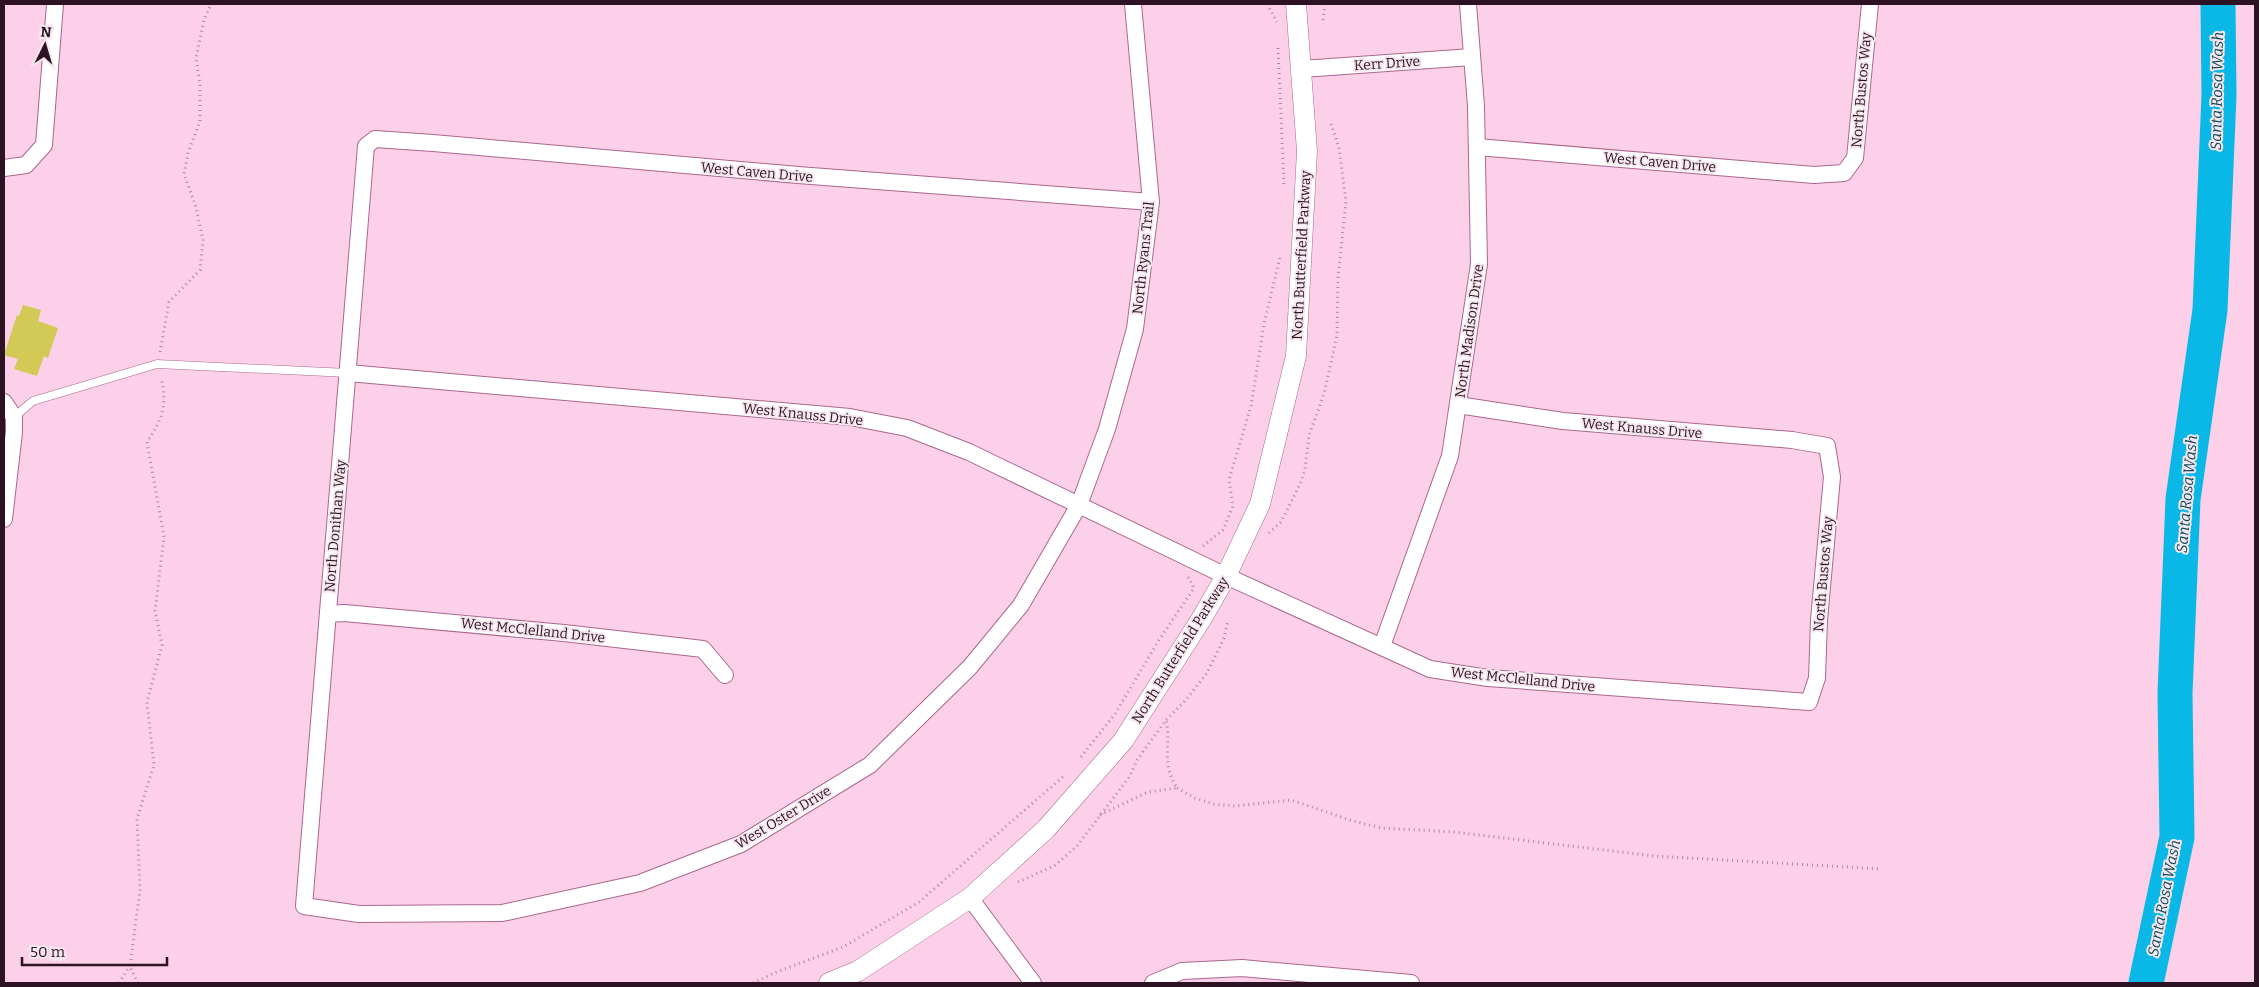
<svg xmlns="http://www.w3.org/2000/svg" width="2259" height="987" viewBox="0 0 2259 987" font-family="Bitter,serif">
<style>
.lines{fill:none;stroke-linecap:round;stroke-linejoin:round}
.river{stroke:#09b8e6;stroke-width:35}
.building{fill:#d3c956}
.service-casing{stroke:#aa678e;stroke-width:9}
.minor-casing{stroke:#aa678e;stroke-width:18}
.tertiary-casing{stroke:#aa678e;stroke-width:21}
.path{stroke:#ad879c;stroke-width:3;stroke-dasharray:1 4;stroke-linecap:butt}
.service{stroke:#fff;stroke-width:8}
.minor{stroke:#fff;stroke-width:16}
.tertiary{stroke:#fff;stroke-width:20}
.labels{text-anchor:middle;stroke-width:4;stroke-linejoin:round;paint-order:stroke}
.street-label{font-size:14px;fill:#2c1222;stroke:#f6e7ef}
.water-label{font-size:15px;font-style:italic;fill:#09485b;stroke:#f6e7ef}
</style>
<rect width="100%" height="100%" fill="#fcd0e8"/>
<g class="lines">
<path class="river" d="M2146,983L2177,837L2175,693L2183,499L2210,310L2219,95L2218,4"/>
</g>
<path class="building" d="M23,305L41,310L38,321L58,328L48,358L44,356L37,376L14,369L18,359L4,355L17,315L19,316Z"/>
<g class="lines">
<g class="service-casing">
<path id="service" d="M14,417L33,401L157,364L348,373"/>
</g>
<g class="minor-casing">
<g id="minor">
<path d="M1133,4L1151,202L1135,329L1107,429L1079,505L1021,605L970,667L870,765L741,844L640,883L502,913L359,914L304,906L366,146L375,139L433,143L798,175L1151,202"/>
<path d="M1302,69L1472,57"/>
<path d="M1477,147L1814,175L1844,173L1855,158L1870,4"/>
<path d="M4,168L26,165L44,145L55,4"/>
<path d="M348,373L850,417L907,428L969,452L1226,576L1430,669L1488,678L1809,702L1817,678L1819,620L1832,477L1827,446L1792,440L1563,421L1458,405"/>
<path d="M4,402L14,417V432L4,519"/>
<path d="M328,614L344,613L564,633L703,649L725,675"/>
<path d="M1382,646L1450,456L1479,264L1476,106L1468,4"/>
<path d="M970,898L1033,983"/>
<path d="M1153,983L1182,971L1242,968L1411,983"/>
</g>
</g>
<g class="tertiary-casing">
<path id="tertiary" d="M829,983L858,971L970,898L1046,829L1123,741L1202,618L1226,576L1260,504L1296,356L1307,151L1296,4"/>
</g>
<g class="path">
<path d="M1267,4L1277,22"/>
<path d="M1323,20L1325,4"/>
<path d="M1278,48L1284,184"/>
<path d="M160,352L169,302L200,270L203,240L196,207L184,174L188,153L200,121V84L196,58L204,20L211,4"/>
<path d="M1269,533L1281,522L1300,484L1305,469L1309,435L1324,394L1337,335L1338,278L1346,201L1339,148L1330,121"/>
<path d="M1203,546L1223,530L1233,506L1229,480L1251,406L1264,324L1280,257"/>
<path d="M1081,757L1115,714L1159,640L1194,588L1188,577"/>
<path d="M1177,788L1195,798L1214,804L1235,806L1291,800L1353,821L1382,828L1454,832L1654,856L1882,869"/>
<path d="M1100,815L1148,792L1177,788C1160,761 1172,747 1166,720"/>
<path d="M1018,882L1054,866L1077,846L1130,776L1137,760L1166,720L1185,701L1207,673L1224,638L1228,620"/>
<path d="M119,983L129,967"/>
<path d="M138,983L130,967L140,890L137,819L154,765L147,702L162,645L155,611L164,537L147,442C162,420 168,404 161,378"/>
<path d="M753,983L774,973L843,947L919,902L1065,775"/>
</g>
<use href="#service" class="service"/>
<use href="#minor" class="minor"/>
<use href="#tertiary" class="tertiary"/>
</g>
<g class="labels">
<g class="street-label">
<text transform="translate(1387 63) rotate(-4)" y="5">Kerr Drive</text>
<text transform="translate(1861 90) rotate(-85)" y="5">North Bustos Way</text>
<text transform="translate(1660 162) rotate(5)" y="5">West Caven Drive</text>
<text transform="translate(757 172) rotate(5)" y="5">West Caven Drive</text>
<text transform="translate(1301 255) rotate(-87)" y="5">North Butterfield Parkway</text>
<text transform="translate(1143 258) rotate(-84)" y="5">North Ryans Trail</text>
<text transform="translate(1469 331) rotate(-82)" y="5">North Madison Drive</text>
<text transform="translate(803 414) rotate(6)" y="5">West Knauss Drive</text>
<text transform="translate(1642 428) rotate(5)" y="5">West Knauss Drive</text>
<text transform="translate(335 526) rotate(-85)" y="5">North Donithan Way</text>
<text transform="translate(1823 574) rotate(-85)" y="5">North Bustos Way</text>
<text transform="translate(533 630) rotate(6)" y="5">West McClelland Drive</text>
<text transform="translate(1180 650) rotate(-58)" y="5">North Butterfield Parkway</text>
<text transform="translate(1523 679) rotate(6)" y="5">West McClelland Drive</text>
<text transform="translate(783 817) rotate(-31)" y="5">West Oster Drive</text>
</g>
<g class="water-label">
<text transform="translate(2217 91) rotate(-89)" y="5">Santa Rosa Wash</text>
<text transform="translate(2187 494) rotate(-85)" y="5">Santa Rosa Wash</text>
<text transform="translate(2164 898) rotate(-79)" y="5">Santa Rosa Wash</text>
</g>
</g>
<rect width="2259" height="987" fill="none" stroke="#2c1222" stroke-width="10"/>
<g transform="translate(45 45) rotate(5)" stroke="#f6e7ef" stroke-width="4" paint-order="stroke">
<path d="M0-4L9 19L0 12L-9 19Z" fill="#2c1222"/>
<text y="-8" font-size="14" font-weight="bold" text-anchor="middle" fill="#2c1222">N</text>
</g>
<path d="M22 957v8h145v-8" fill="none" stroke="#2c1222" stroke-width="2.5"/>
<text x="30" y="957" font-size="15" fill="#2c1222" stroke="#f6e7ef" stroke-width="4" paint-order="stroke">50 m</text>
</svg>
